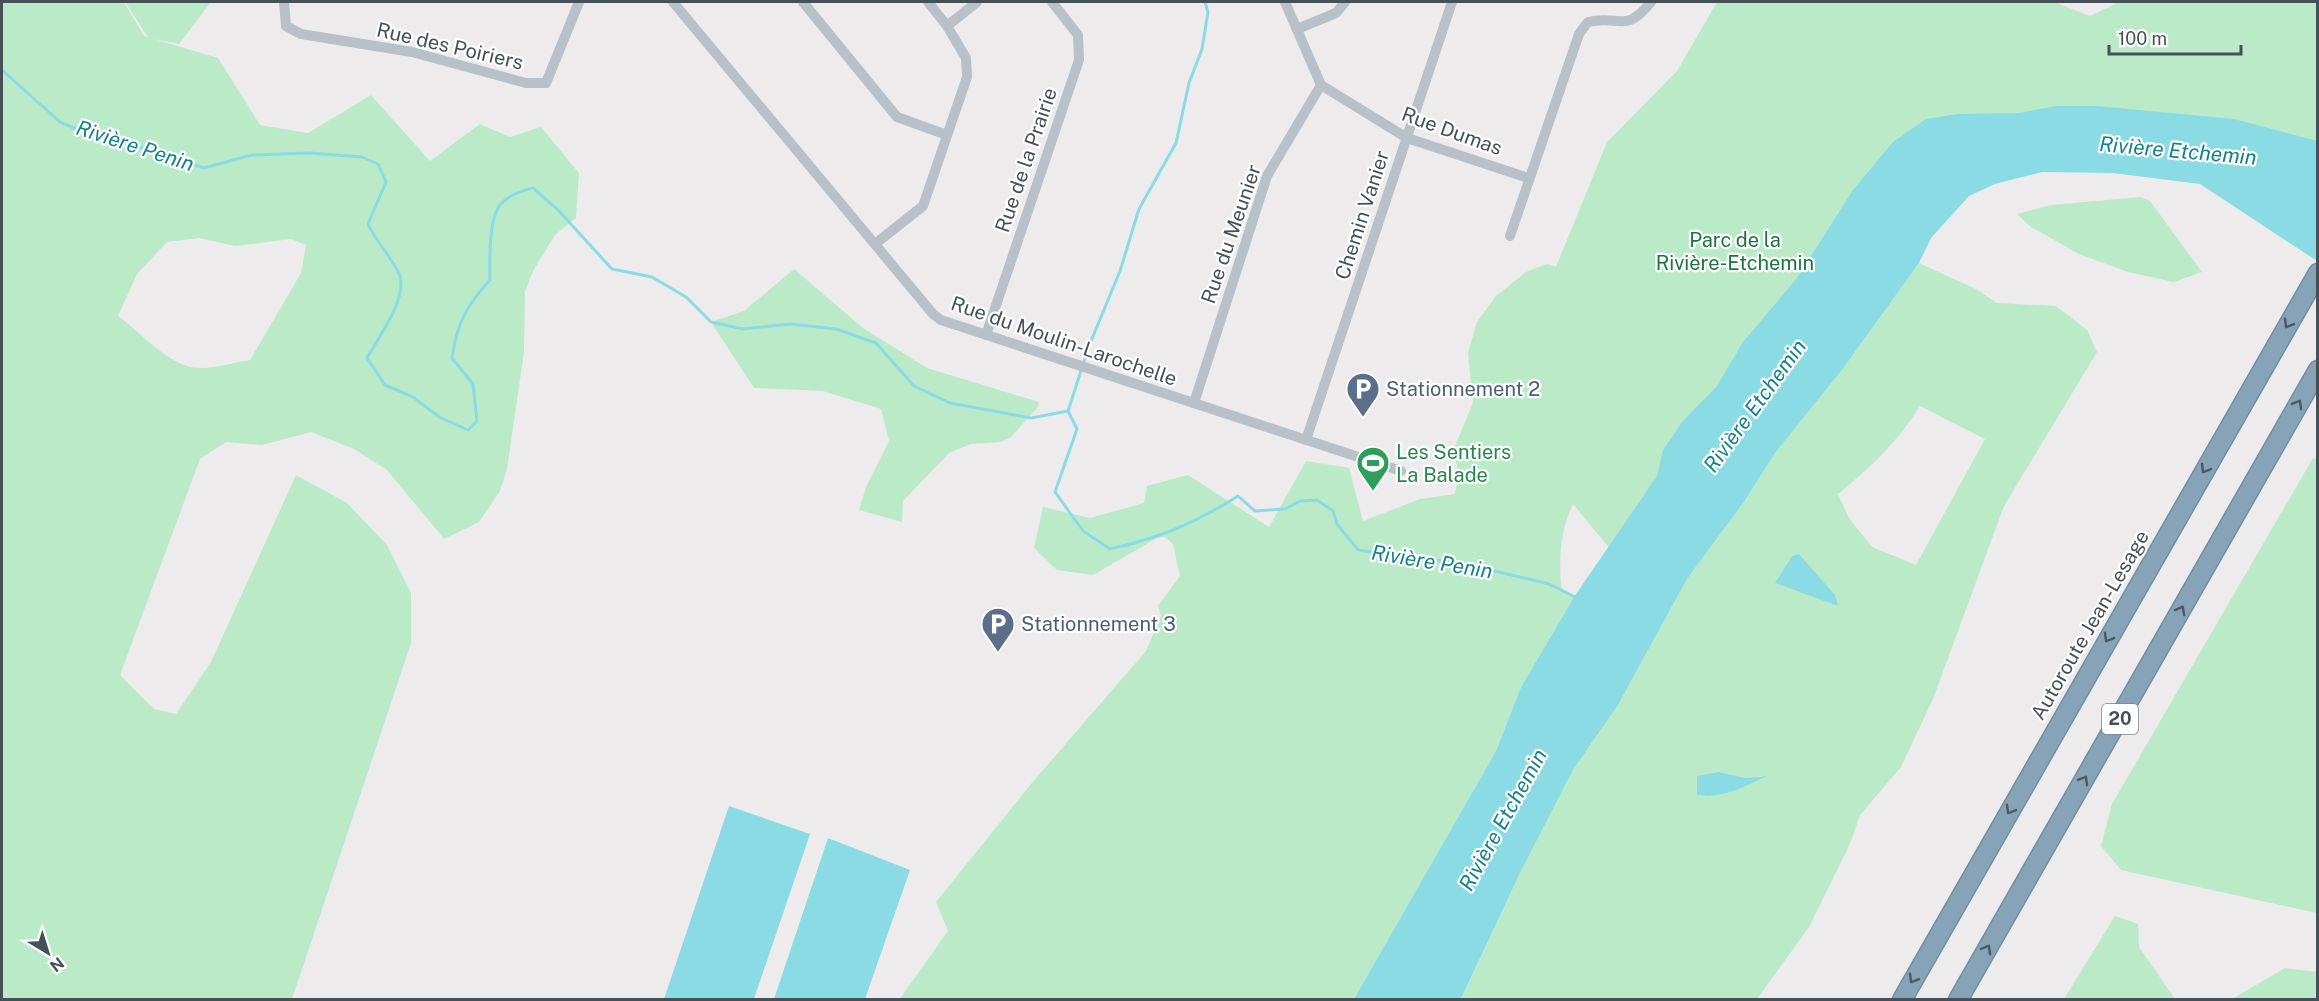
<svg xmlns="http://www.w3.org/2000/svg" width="2319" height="1001" viewBox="0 0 2319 1001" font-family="'Public Sans',sans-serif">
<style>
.green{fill:#bbeac9;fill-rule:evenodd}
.water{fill:#8bdbe5}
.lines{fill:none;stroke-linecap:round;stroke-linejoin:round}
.stream{stroke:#8bdbe5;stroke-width:3}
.motorway-casing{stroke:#718ea4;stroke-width:21}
.minor{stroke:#b7c1c7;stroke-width:10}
.motorway{stroke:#86a3b8;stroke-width:18}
.oneway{stroke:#4c5961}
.labels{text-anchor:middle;stroke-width:4.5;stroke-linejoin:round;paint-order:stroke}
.shield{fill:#fff;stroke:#7d8589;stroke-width:1.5}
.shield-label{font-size:18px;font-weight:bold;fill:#455157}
.street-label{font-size:20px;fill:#455157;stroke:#fff}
.park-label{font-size:20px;fill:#1c733f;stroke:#fff}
.service-label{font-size:20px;fill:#4e5e75;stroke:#fff;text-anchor:start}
.leisure-label{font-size:20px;fill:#27864d;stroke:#fff;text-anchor:start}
.water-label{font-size:21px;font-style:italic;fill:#15808d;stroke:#fff}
</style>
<rect width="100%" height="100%" fill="#eeebec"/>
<g class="green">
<path d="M2,2H124L144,36L148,37L125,2H211L179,44L154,39L218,58L260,125L308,133L371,95L430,161L480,124L510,137L541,127L579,173L576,218L555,235L533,271L525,291L524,352L507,469L500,491L479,522L444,539L387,470L354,449L311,432L262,445L226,442L200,459L120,675L154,709L176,714L211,662L296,475L347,503L387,545L411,593V643L292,999H2ZM199,238L235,246L291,239L306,245L301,273L250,360C234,362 215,369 199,368C169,367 141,332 118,316L137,274L167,242Z"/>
<path d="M1717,2H2059V4L2090,16L2119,2H2317V194L2043,139L1901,205L1635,579L1573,504C1560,530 1559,559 1561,587L1574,597L1521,687L1496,751L1354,999L899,1000L948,931L936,902L1031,784L1146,651L1161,616L1158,606L1180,576L1173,544L1165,537L1157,538L1093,575L1057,570L1034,548L1043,507L1090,518L1144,503L1147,486L1188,475L1269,527L1306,461L1349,468L1363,521L1420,499L1455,494L1459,474L1453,451L1473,403L1468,353L1477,322L1496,296L1526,272L1547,264L1556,267L1607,142L1677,71Z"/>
<path d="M2141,197L2150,201L2202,272L2174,282L2128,272L2079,254L2031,227L2017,214L2051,205Z"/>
<path d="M1919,263L1976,289L1997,303L2056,306L2087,330L2097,352L2004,506L1933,699L1901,767L1860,815L1850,844L1809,927L1757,999L1461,1000L1521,871L1573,770L1618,705L1687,579L1744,502L1775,453L1842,370ZM1920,406L1985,439L1916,565L1872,547L1849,518L1838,494C1873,465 1895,445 1920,406ZM1719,772L1745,778L1764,776C1743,787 1721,800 1697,795Z"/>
<path d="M794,269L863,328L927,368L1039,402L1038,407L1011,437L1001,442L971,444L949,453L903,501L902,522L859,510L866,487L889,441L881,409L823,391L754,388L711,322L744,311Z"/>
<path d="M2313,458L2318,460L2317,913L2121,870L2101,846L2112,804Z"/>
<path d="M2115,916L2138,924L2139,947L2175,999H2064Z"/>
<path d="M2285,968L2317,972V999H2232Z"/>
</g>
<g class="water">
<path d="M2056,106H2097L2234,119L2317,141V261L2200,184L2113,173L2042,172L1995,184L1969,196L1931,238L1919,263L1842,370L1775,453L1744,502L1687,579L1618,705L1573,770L1521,871L1461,999H1354L1496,751L1521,687L1574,597L1657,476L1663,450L1682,422L1717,386L1743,342L1797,278L1853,190L1893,142L1926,119L1957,114L2019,113Z"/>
<path d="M1799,554L1835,595L1838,606L1775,583L1792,556Z"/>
<path d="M1719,772L1745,778L1767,776C1745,786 1722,800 1697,795V776Z"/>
<path d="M729,806L810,834L754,999H664Z"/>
<path d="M828,838L910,870L865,999H774Z"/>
</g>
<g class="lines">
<g class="stream">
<path d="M2,70L60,122L93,136L143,148L204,168L252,155L310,153L362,157L378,164L386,182L368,224C374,239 397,265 400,276C406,302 379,336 367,358L385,385L413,397L439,417L468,430L477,421L473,384L452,358C457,323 466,306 490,280C490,261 488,221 500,205C508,195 521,191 533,188L557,209L612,269L652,277L686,297L711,322L743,329L790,324L836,329L876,343L914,386L950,403L1031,418L1068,411L1077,429L1055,492L1083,531L1110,549C1160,538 1195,523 1238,496L1255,511L1285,509L1300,501L1317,500L1333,511L1337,524L1358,550L1466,564L1549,584L1575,597"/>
<path d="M1068,411L1089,346L1120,271L1139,209L1176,143L1189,83L1202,49L1208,12L1205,2"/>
</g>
<g class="motorway-casing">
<g id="motorway">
<path d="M1902,1000L2318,273"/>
<path d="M1958,1000L2318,370"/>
</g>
</g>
<g class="minor">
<path d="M284,2L286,26L301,34L412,52L526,83H546L579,2"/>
<path d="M673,2L933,314L941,320L1401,471"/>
<path d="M803,2L897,117L947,135"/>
<path d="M1285,2L1321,85L1407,138L1528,178"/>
<path d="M947,26L977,2"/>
<path d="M1297,29L1336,13L1345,2"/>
<path d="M1510,236L1579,34L1588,22C1621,14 1624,35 1651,2"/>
<path d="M875,244L923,206L967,77L966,58L947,26L928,2"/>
<path d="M986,335L1079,60L1078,35L1052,2"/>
<path d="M1194,403L1267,176L1321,85"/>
<path d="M1306,440L1452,2"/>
</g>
<use href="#motorway" class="motorway"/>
</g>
<defs><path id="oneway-chevron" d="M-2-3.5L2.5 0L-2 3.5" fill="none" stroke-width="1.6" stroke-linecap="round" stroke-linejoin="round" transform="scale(1.5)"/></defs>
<g class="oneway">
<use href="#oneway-chevron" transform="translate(2288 324) rotate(120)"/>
<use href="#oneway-chevron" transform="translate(2298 404) rotate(-60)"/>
<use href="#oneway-chevron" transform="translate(2205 469) rotate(120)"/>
<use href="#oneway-chevron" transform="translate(2181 610) rotate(-61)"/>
<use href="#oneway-chevron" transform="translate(2108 638) rotate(120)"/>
<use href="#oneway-chevron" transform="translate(2084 780) rotate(-60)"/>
<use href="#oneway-chevron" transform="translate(2010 810) rotate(120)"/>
<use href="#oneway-chevron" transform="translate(1987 949) rotate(-60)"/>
<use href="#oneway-chevron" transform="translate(1913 979) rotate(120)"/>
</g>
<defs>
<g id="parking-pin" transform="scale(1.725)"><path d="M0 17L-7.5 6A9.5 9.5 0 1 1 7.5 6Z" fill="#5c6f8a" stroke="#fff"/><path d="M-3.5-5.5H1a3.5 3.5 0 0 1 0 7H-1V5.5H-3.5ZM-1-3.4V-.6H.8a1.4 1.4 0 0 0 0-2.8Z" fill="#fff"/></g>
<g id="stadium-pin" transform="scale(1.725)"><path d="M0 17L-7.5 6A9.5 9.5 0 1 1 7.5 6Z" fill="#2e9e5b" stroke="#fff"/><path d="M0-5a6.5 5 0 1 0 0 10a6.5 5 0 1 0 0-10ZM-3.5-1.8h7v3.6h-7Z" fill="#fff"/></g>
</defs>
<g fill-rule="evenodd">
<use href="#parking-pin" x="1363" y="389"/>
<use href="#stadium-pin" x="1373" y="463"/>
<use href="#parking-pin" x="998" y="624"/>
</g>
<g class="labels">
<rect class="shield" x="2102" y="704" width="36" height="30" rx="4.5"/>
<g class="shield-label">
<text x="2120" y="725">20</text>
</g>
<g class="street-label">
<text transform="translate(450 46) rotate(13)" y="7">Rue des Poiriers</text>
<text transform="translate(1452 131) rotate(20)" y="7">Rue Dumas</text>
<text transform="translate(1026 160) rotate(-71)" y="7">Rue de la Prairie</text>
<text transform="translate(1362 215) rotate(-72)" y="7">Chemin Vanier</text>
<text transform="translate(1231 234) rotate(-71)" y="7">Rue du Meunier</text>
<text transform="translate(1064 341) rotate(19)" y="7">Rue du Moulin-Larochelle</text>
<text transform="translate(2090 625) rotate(-60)" y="7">Autoroute Jean-Lesage</text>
</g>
<g class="park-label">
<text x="1735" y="247">Parc de la<tspan x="1735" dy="23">Rivière-Etchemin</tspan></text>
</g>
<g class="service-label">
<text x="1386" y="396">Stationnement 2</text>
<text x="1021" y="631">Stationnement 3</text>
</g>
<g class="leisure-label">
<text x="1396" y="459">Les Sentiers<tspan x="1396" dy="23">La Balade</tspan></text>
</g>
<g class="water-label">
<text transform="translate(135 146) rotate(18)" y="7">Rivière Penin</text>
<text transform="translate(2178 151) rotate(5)" y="7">Rivière Etchemin</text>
<text transform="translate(1755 406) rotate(-54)" y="7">Rivière Etchemin</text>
<text transform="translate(1432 562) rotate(9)" y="7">Rivière Penin</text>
<text transform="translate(1503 820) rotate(-61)" y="7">Rivière Etchemin</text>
</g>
</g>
<rect width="2319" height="1001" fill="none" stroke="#455157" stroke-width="6"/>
<g transform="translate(48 953) rotate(142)" stroke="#ffffff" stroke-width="4.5" paint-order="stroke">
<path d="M0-4.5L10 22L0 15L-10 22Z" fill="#455157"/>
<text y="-9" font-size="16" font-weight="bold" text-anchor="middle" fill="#455157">N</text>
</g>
<path d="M2109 45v9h132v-9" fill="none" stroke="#455157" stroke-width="3"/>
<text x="2118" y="45" font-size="18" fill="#455157" stroke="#ffffff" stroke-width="4.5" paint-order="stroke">100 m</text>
</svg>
